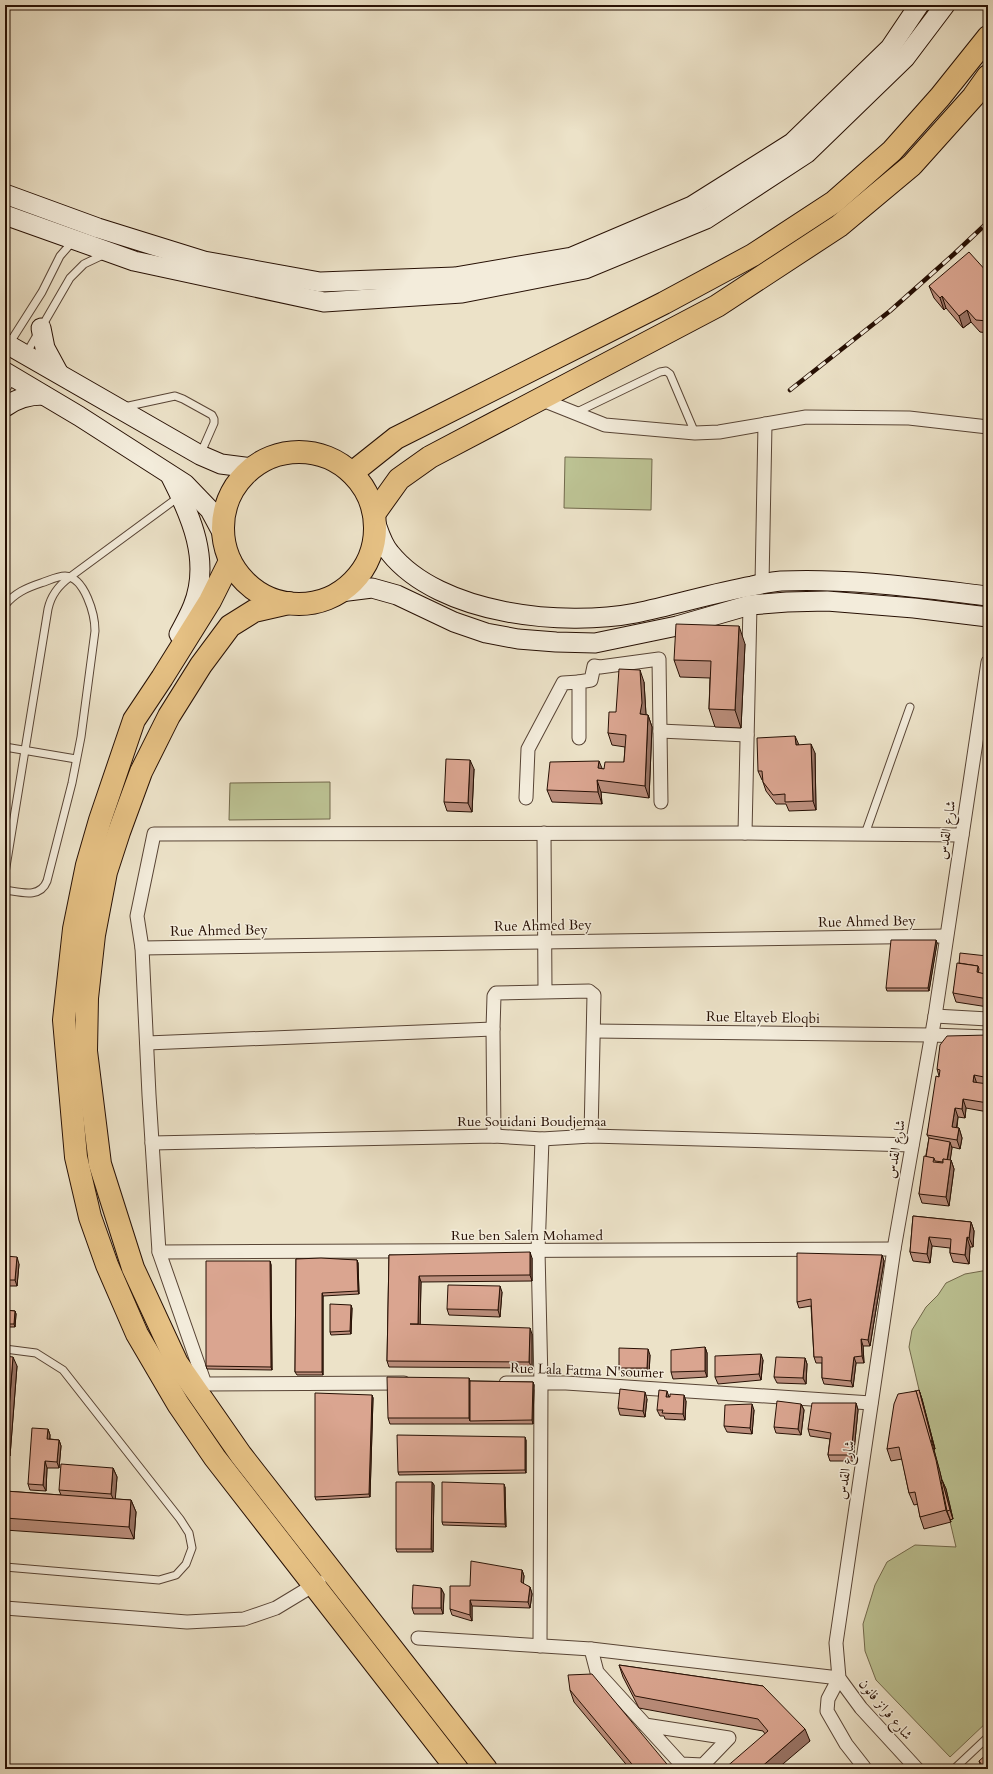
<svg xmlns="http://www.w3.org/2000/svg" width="993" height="1774" viewBox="0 0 993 1774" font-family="Cardo,Amiri,serif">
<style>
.green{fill:#bcc293;stroke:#72694c}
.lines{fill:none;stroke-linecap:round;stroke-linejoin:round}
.service-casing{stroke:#584435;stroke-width:9}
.minor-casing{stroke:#584435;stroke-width:15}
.secondary-casing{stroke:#271004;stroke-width:21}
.trunk-casing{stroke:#271004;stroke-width:24}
.service{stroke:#f3ecdb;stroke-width:7}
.minor{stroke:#f3ecdb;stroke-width:13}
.secondary{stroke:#f3ecdb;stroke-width:19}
.trunk{stroke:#e6c184;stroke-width:22}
.rail-casing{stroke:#271004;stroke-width:4.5}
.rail{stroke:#f3ecdb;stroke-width:3;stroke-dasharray:9;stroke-linecap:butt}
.wall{fill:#bb8e7c;stroke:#271004}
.shaded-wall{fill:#997465;stroke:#271004}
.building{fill:#daa590;stroke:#271004}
.labels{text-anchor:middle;stroke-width:3;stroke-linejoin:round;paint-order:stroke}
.street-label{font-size:14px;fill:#271004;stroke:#f3ecdb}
</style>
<rect width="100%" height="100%" fill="#ece2c8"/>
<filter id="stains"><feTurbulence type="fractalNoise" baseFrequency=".005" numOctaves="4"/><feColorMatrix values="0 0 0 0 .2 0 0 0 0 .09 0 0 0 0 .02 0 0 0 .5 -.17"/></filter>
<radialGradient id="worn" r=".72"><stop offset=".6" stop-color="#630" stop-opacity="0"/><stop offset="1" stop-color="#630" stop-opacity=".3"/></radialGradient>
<g class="green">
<path d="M565,457L652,459L651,510L564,508Z"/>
<path d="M330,782V819L229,820L230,783Z"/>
<path d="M988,1270V1721L950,1757L876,1680L865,1651L863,1624L875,1585L887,1562L915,1545L956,1547L909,1347L912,1330L926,1307L938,1295L946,1283L965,1274Z"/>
</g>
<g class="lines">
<g class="service-casing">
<g id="service">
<path d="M9,344L42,292L60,256L74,240"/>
<path d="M26,354L70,278L84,264L103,255"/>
<path d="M5,391L13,378"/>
<path d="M124,407L175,396L183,399L212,415L214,419V423L200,455"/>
<path d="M575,413L660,372L666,371L670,374L695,433"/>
<path d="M5,605C15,593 26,588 41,583C48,581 57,576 65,576C85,577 95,615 95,631L81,737L72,783L47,881C40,899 20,892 5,890"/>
<path d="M5,747L76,759"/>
<path d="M865,834L910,707"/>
<path d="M5,873L48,609C51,595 58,586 70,577L180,496"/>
<path d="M5,1349L36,1353L63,1370L180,1519L189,1533L192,1548L186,1564L176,1575L159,1580L5,1567"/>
<path d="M954,1769L988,1737"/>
</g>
</g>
<g class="minor-casing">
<g id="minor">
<path d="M540,399L605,425L695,433L719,432L806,417L909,418L988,427"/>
<path d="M762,584L765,424"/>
<path d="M660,731L747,735"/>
<path d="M579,738V682L591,680L594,666L600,667L659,659L661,802"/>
<path d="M526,798L528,749L563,683L579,682"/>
<path d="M544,833L545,991"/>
<path d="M745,833L750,605"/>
<path d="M142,948L946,936"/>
<path d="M935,1016L988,1019"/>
<path d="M594,1031L931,1035L988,1037"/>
<path d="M147,1043L493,1029"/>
<path d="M494,1136L493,1029L494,996L496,993L589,991L594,995L591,1136"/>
<path d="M152,1143L494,1136L542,1139L591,1136L912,1145"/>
<path d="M159,1252L894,1249"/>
<path d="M404,1383L205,1384L159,1252L149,1095L142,948L137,916L154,834L745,833L962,835"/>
<path d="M506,1383H566L871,1403"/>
<path d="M5,1608L187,1622L244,1619L276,1608L319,1582"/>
<path d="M418,1638L591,1649L839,1678L828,1699L827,1711L846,1744L864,1767"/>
<path d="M540,1646L541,1382L538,1251L542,1139"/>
<path d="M591,1649L597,1672L681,1764L703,1765L729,1738L645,1725"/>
<path d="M917,1769L861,1708L839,1678L836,1643L894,1249L935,1016L988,662"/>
</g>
</g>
<g class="secondary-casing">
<g id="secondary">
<path d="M5,194L98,228L204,261L320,282L455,277L572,257L692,206L792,143L890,48L919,5"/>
<path d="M5,215L134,261L324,302L462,293L585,269L706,219L807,153L905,58L945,5"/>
<path d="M41,328L45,348L58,372"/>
<path d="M5,343L200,455L221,464L252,468"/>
<path d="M5,372L79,416L185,484L210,510L224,536"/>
<path d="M5,407C17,398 29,395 43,395"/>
<path d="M171,477C191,516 211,561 193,606C189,616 184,625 179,634"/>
<path d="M375,521C379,532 382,544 390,553C440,615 564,627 636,613C675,605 713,593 752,586C761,584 771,582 781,581C850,578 920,588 988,596"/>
<path d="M340,592L372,588L397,595L454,622L486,633L518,639L556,642L595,643L677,626L750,605L787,602L827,601L914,608L988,617"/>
</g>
</g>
<g class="trunk-casing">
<g id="trunk">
<circle cx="299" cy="528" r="76"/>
<path d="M352,473L396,438L664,303L753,255L834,202L892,151L940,97L988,37"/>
<path d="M374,514L399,479L430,457L717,306L839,226L912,165L973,97L988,76"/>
<path d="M230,561L210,601L162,678L134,720L100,820L87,865L74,929L64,1020L76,1157L90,1217L107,1265L137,1334L178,1404L215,1458L457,1769"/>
<path d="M289,603L254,611L230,626L201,665L169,716L141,772L119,832L106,872L94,935L87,998L86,1051L100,1164L133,1268L177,1363L241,1455L486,1769"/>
</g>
</g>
<use href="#service" class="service"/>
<use href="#minor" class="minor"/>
<use href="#secondary" class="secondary"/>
<use href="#trunk" class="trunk"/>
<g class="rail-casing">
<path id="rail" d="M790,390L890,311L954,254L988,222"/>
</g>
<use href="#rail" class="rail"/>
</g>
<g class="wall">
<path d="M988,273V333L980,332L971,322L963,328L946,308L944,310L934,298L929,286Z"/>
<path d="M745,644L741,728L715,727L709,709L710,678L680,677L674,660Z"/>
<path d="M644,682L646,715H648L652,727L649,798L601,792L602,804L552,802L547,790L602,769H604L624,762L625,747L612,745L608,733L616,712Z"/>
<path d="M798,745L815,753L816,810L789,811L786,804H776L766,791L763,782V780H762L758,771Z"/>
<path d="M474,769L472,812L447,811L444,802Z"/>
<path d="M936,940L937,943L929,991H887L886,988Z"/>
<path d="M988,954V1007L956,1002L953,993L959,963L987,956Z"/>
<path d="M988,1035V1112L966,1108L965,1118L958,1117L957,1128H959L962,1138L960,1149L952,1147L950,1160H951L954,1169L949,1206L922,1203L919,1194L929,1138L927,1135L939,1076L937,1069Z"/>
<path d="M913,1216L971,1222L974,1231L973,1247H970L969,1264L953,1262L950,1253V1248L932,1246L930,1263L913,1261L910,1252Z"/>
<path d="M389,1255L532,1258V1281L421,1282L420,1325L532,1334V1368L389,1367L387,1361Z"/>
<path d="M882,1255L884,1261L870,1346H863L864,1363H856L853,1387L824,1384L822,1378V1363H816L814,1357L811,1306L799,1308L797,1302Z"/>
<path d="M5,1256L19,1264L17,1286H5Z"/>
<path d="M296,1259L357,1260L358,1263L359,1294L323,1296V1375H297L295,1372Z"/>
<path d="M270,1261L271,1265L272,1370L207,1369L206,1366Z"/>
<path d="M502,1292L500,1317L449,1315L447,1309Z"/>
<path d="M352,1308L351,1334L331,1335L330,1332Z"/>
<path d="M5,1310L15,1311L16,1314L15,1327H5Z"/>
<path d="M705,1347L707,1353V1377L673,1379L671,1372Z"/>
<path d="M650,1355L649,1374L621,1375L619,1368Z"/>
<path d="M5,1356L17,1366L10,1456H5Z"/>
<path d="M805,1358L807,1364L806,1384L777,1383L774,1377Z"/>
<path d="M763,1360L761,1380L718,1384L715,1377Z"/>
<path d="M470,1381L533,1382L534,1385L533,1424H390L388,1418Z"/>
<path d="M919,1390L922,1399L935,1449L934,1450L942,1480L946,1489L953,1519L950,1520L951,1522L924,1529L920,1517L918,1504L914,1505L909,1493L902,1459L891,1461L887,1449Z"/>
<path d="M372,1395L373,1398L370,1497L316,1500L315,1497Z"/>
<path d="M669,1397L686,1401L685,1420L665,1419L664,1416H660L657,1410Z"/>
<path d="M647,1399L645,1417L620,1415L618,1408Z"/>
<path d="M856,1403L858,1410L853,1461H830L828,1455L830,1439L810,1436L808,1429Z"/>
<path d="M801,1404L804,1410L801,1435L776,1433L774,1427Z"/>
<path d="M754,1410L752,1434L727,1432L724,1426Z"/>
<path d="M48,1429L50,1435V1439L59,1440L61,1446L59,1468H47L46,1491L30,1490L28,1484Z"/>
<path d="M526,1440V1473L399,1475L398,1472Z"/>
<path d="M113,1468L117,1477L115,1499L131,1500L136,1512L134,1539L5,1530V1491L61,1495L59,1490Z"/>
<path d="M432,1482L434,1485L433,1552H397L396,1549Z"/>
<path d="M505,1487L506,1527L443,1525L442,1522Z"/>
<path d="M522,1570L524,1576L523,1584L530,1587L532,1594L530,1608L472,1606V1621L452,1615L450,1609L470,1586Z"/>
<path d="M441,1588L444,1594L443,1614H414L412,1608Z"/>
<path d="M619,1665L763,1686L810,1741L765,1734L763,1731L639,1708L623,1677Z"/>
<path d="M570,1690L671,1769H630L574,1702Z"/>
<path d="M979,1761L988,1769H983L981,1767Z"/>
</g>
<g class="shaded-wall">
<path d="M942,296L946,308L944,310L940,298Z"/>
<path d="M967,310L971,322L963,328L959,316Z"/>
<path d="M739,626L745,644L741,728L735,710Z"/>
<path d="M640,670L644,682L646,715L640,714Z"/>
<path d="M648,715L652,727L649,798L645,786Z"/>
<path d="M795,736L799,745H796Z"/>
<path d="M811,744L815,753L816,810L813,801Z"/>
<path d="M470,760L474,769L472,812L468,803Z"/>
<path d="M599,761L604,773L598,768Z"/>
<path d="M597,780L601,792L602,804L598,792Z"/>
<path d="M936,940L937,943L929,991L928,988Z"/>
<path d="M988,1053V1081L987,1087L984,1077Z"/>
<path d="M974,1075L977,1084L973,1082Z"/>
<path d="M963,1099L966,1108L965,1118L962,1109Z"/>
<path d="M955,1108L958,1117L955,1136L952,1127Z"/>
<path d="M959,1128L962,1138L960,1149L957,1140Z"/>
<path d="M950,1142L952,1148L949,1168L947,1162Z"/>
<path d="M951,1160L954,1169L949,1206L946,1197Z"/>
<path d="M971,1222L974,1231L973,1247L969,1238Z"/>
<path d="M929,1237L932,1246L930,1263L927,1254Z"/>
<path d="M967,1237L970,1247L969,1264L965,1255Z"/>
<path d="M530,1252L532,1258V1281L530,1275Z"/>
<path d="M882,1255L884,1261L870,1346L868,1340Z"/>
<path d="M17,1257L19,1264L17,1286L15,1280Z"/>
<path d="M357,1260L358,1263L359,1294L358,1291Z"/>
<path d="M270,1261L271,1265L272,1370L271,1367Z"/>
<path d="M419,1276L421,1282L420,1330L418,1324Z"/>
<path d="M500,1286L502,1292L500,1317L498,1310Z"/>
<path d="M322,1293L323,1296V1375L322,1372Z"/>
<path d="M351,1305L352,1308L351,1334L350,1331Z"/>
<path d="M15,1311L16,1314L15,1327L14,1324Z"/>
<path d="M530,1328L532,1334V1368L529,1362Z"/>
<path d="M861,1339L863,1346L864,1363L862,1356Z"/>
<path d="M705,1347L707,1353V1377L705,1371Z"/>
<path d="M648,1349L650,1355L649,1374L647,1368Z"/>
<path d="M761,1354L763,1360L761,1380L759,1374Z"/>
<path d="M13,1357L17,1366L10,1456L6,1447Z"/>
<path d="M854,1357L856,1363L853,1387L851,1381Z"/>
<path d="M805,1358L807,1364L806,1384L803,1378Z"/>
<path d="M469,1378L471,1384L470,1421L469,1418Z"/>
<path d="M533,1382L534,1385L533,1424L532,1420Z"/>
<path d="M919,1390L922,1399L935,1449L932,1440Z"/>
<path d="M667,1391L669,1397L668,1403L666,1397Z"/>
<path d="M916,1391L921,1403L940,1472L948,1510L947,1511L951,1522L946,1510Z"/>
<path d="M645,1392L647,1399L645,1417L643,1411Z"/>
<path d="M372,1395L373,1398L370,1497L369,1494Z"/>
<path d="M684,1395L686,1401L685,1420L683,1414Z"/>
<path d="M856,1403L858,1410L853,1461L851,1455Z"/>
<path d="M752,1404L754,1410L752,1434L750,1428Z"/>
<path d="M801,1404L804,1410L801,1435L798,1429Z"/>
<path d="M48,1429L50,1435L49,1445L47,1439Z"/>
<path d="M525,1437L526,1440V1473L525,1470Z"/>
<path d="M59,1440L61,1446L59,1468L57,1462Z"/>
<path d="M45,1461L47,1468L46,1491L43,1485Z"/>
<path d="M113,1468L117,1477L115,1503L111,1494Z"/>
<path d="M942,1480L946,1489L953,1519L950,1510Z"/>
<path d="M432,1482L434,1485L433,1552L431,1549Z"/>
<path d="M504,1484L505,1487L506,1527L505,1524Z"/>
<path d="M131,1500L136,1512L134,1539L129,1527Z"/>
<path d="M522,1570L524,1576L523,1588L521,1582Z"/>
<path d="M530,1587L532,1594L530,1608L528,1602Z"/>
<path d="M441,1588L444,1594L443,1614L441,1608Z"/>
<path d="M470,1600L472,1606V1621L470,1615Z"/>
<path d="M805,1729L810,1741L777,1769H759Z"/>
</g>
<g class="building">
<path d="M969,252L988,273V321L976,320L967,310L959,316L942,296L940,298L929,286Z"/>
<path d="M676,624L739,626L735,710L709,709L711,661L674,660Z"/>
<path d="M619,669L640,670L642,703L640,714L648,715L645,786L597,780L598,792L547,790L550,762L599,761L598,768L604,769L605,762H624L626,735L608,733L609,712H616Z"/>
<path d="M795,736L796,745L811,744L813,801L785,802V794L773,795L763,782L762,771H758L757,738Z"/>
<path d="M446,759L470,760L468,803L444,802Z"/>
<path d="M891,940H936L928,988H886Z"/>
<path d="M960,953L987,956L985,974L978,973L979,969L978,966L959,963Z"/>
<path d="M988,954V999L953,993L957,963L978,966L977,972L985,974Z"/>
<path d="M988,1035V1053L984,1077L974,1075L973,1082L988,1084V1103L963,1099L962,1109L955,1108L952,1127L959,1128L957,1140L927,1135L936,1076L939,1077L940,1070L937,1069L940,1045L947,1036Z"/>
<path d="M929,1138L950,1142L947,1160L943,1159V1162L935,1161L934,1158L926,1157Z"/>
<path d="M924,1156L934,1158L933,1162L943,1163V1159L951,1160L946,1197L919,1194Z"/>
<path d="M913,1216L971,1222L969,1238L967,1237L965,1255L950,1253L951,1239L929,1237L927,1254L910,1252Z"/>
<path d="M530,1252V1275L419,1276L418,1324H410L530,1328L529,1362L387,1361L389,1255Z"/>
<path d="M797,1253L882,1255L868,1340L861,1339L862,1356L854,1357L851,1381L822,1378V1357H814L811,1299L797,1302Z"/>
<path d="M5,1256L17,1257L15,1280H5Z"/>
<path d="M321,1258L357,1260L358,1291L322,1293V1372H295L296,1259Z"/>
<path d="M206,1261H270L271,1367L206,1366Z"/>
<path d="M448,1285L500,1286L498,1310L447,1309Z"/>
<path d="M330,1304L351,1305L350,1331L330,1332Z"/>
<path d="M5,1310L15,1311L14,1324H5Z"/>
<path d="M705,1347V1371L671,1372V1350Z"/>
<path d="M619,1348L648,1349L647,1368H619Z"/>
<path d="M761,1354L759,1374L715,1377V1356Z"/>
<path d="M5,1356L13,1357L6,1447H5Z"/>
<path d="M776,1357L805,1358L803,1378L774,1377Z"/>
<path d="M387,1377L469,1378V1418H388Z"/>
<path d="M470,1381L533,1382L532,1420L470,1421Z"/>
<path d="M620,1389L645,1392L643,1411L618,1408Z"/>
<path d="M659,1390L667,1391L666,1397H670V1394L684,1395L683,1414L662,1413L663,1410H657Z"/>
<path d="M919,1390L932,1440L930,1441L916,1391L909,1393Z"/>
<path d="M916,1391L936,1460L946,1510L920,1517L915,1492L909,1493L899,1447L887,1449L894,1404L898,1394Z"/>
<path d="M315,1393L372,1395L369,1494L315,1497Z"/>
<path d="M777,1401L801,1404L798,1429L774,1427Z"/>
<path d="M812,1403H856L851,1455H828L831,1433L808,1429Z"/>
<path d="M752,1404L750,1428L724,1426L725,1405Z"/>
<path d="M32,1428L48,1429L47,1439L59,1440L57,1462L45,1461L43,1485L28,1484Z"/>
<path d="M397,1435L525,1437V1470L398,1472Z"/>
<path d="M61,1464L113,1468L111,1494L59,1490Z"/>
<path d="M942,1480L950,1510L947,1511L941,1481Z"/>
<path d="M396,1482H432L431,1549H396Z"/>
<path d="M442,1482L504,1484L505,1524L442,1522Z"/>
<path d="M5,1491L131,1500L129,1527L5,1518Z"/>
<path d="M471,1561L522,1570L521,1582L530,1587L528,1602L470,1600V1615L450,1609V1586H470Z"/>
<path d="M413,1585L441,1588V1608H412Z"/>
<path d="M619,1665L763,1686L805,1729L759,1769H724L768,1731L758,1719L635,1696Z"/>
<path d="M592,1674L671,1769H636L570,1690L568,1675Z"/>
<path d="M988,1753V1769H985L979,1761Z"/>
<path d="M793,1766L817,1769H789Z"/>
</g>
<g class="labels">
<g class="street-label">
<text transform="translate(946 830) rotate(-81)" y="5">شارع القدس</text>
<text transform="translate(867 921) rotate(-1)" y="5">Rue Ahmed Bey</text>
<text transform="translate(543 925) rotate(-1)" y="5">Rue Ahmed Bey</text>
<text transform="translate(219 930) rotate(-1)" y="5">Rue Ahmed Bey</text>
<text transform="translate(763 1017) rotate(1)" y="5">Rue Eltayeb Eloqbi</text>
<text x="532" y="1126">Rue Souidani Boudjemaa</text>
<text transform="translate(895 1149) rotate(-80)" y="5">شارع القدس</text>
<text x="527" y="1240">Rue ben Salem Mohamed</text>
<text transform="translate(587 1370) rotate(2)" y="5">Rue Lala Fatma N'soumer</text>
<text transform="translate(845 1470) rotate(-82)" y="5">شارع القدس</text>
<text transform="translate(886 1709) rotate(50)" y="5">شارع فرانز فانون</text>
</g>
</g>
<rect width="993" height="1774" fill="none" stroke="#ece2c8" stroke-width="20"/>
<rect x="6" y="6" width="981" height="1762" fill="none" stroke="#271004" stroke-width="2"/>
<rect x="10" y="10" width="973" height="1754" fill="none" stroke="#271004"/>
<rect width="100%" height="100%" filter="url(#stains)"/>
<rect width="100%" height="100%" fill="url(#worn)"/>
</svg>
